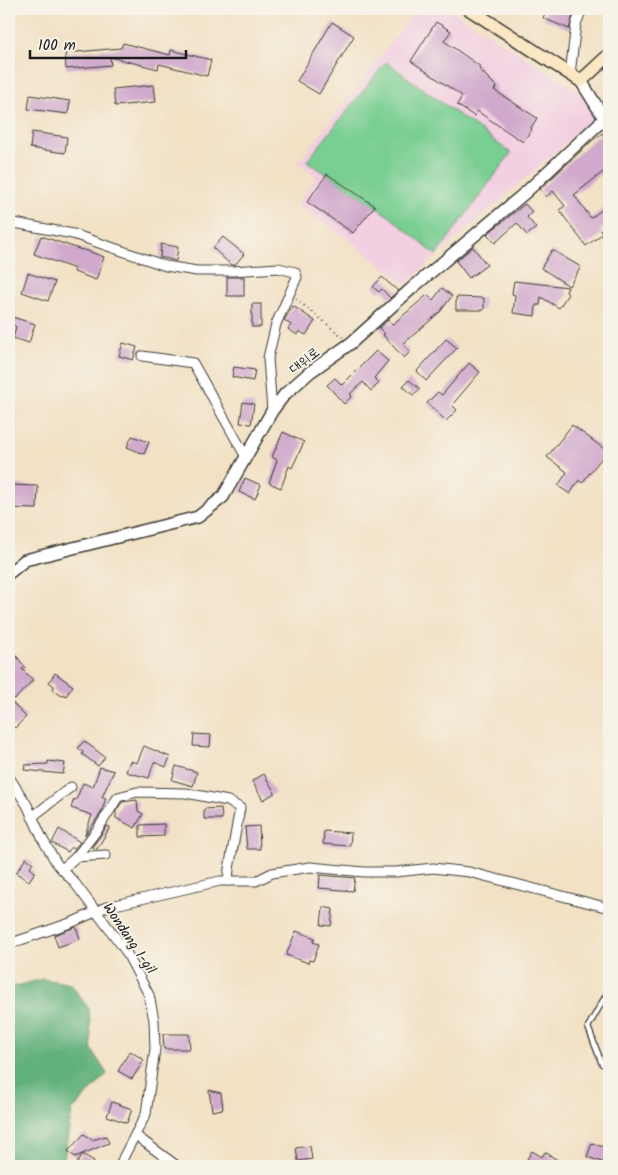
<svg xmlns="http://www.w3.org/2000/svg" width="618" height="1175" viewBox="0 0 618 1175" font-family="Kalam,'Poor Story',sans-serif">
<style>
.built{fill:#f2cfe1}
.green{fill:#79ce92;stroke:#4a7557}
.forest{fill:#62b17c;stroke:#3f664c}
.building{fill:#d0a9cc}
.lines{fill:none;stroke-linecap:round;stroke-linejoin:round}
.service-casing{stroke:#3c3a35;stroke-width:7}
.minor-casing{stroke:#3c3a35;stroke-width:11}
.tertiary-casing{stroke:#3c3a35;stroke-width:14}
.secondary-casing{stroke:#3c3a35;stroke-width:15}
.path{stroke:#3c3a35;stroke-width:2;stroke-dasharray:1 4;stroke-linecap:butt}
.service{stroke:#fff;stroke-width:4.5}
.minor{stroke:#fff;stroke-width:9}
.tertiary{stroke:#fff;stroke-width:11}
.secondary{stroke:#fbe7c3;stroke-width:12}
.labels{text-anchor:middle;stroke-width:4;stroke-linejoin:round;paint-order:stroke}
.street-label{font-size:14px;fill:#1c1c1c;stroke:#f7f3e8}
</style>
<rect width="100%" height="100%" fill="#f7f3e8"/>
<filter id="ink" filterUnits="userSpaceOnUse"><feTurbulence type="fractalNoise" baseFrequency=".02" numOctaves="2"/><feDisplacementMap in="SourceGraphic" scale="10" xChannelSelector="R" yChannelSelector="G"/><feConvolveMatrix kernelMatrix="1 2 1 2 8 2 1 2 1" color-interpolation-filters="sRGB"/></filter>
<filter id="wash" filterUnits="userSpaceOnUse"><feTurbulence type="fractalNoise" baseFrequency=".0096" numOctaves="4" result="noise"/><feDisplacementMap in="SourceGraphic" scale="20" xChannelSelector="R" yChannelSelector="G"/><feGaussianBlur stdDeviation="1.12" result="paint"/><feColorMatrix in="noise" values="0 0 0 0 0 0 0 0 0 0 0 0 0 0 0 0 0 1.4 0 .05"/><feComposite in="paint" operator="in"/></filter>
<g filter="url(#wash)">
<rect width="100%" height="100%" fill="#f2e1c4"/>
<path class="built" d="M417,9H449L582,93L596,116L405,284L348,239L296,204L317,177L298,163Z"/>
<path class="green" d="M386,62L511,153L436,255L389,216L307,161Z"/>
<path class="forest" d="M43,979L71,984L89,1009L92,1050L107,1074L72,1111L64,1158L68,1166H9V988Z"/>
<g id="blocks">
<g class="building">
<path d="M547,9H575L569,29L543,18Z"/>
<path d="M332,22L354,36L319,94L297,81Z"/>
<path d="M436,22L451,31L444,41L481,67L479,69L497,87L494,90L537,118L531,128L532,129L523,142L477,111L474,116L457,105L462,96L411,61Z"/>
<path d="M123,43L170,55L171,50L211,60L207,76L159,64L158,69L110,57L111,65L66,69L65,53L121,48Z"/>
<path d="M154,85L156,102L115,106L113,89Z"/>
<path d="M30,95L70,101L68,114L28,109Z"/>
<path d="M32,132L67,137L65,153L30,148Z"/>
<path d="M603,133L609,144V183L603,172L574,195L591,218L604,208L609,214V223L600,230L602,234L586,246L559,210L565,206L553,191L546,197L540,189L594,139Z"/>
<path d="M327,174L375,206L353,233L307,202Z"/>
<path d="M525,204L532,212L527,217L536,228L527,235L517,223L495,243L487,234Z"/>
<path d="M41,236L82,250V249L104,257L96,280L74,272L75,269L34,254Z"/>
<path d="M223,237L244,254L235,265H231L213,248Z"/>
<path d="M161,244L178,247L176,261L160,257Z"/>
<path d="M473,247L487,265L469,278L456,261Z"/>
<path d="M552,250L581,267L569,286L541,268Z"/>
<path d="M28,273L55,282L48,301L22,292Z"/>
<rect x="227" y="277" width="17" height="19"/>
<path d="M382,277L398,291L390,298L382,289L379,292L373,287Z"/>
<path d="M514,281L568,287L566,292L568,294L559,308L541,297L540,305H536L535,316L513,313L515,295L512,294Z"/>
<path d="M442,288L452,296L440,312L403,344L410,352L404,358L383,335L385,334L379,328L388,320L392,325L427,295L433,300Z"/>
<path d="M456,297L484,298V310H456Z"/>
<rect x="252" y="304" width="9" height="23"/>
<path d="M293,306L315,321L306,335L299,331L297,335L288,329L291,325L284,320Z"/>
<path d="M9,316L35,324L29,343L13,338L16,327L9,321Z"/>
<path d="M446,339L457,348L426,381L417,371Z"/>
<path d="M123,343L137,347L133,360L119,356Z"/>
<path d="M376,351L388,361L374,378L379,383L371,391L363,382L350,394L352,396L344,404L327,385L335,378L342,385Z"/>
<path d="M469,363L480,372L452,405L457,410L446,421L427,403L438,392L442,395Z"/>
<path d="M234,367L255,370L253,381L232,377Z"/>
<path d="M409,380L420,389L413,395L403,386Z"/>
<path d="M243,402L254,404L251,424L240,423Z"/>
<path d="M572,425L607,451L582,483L579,480L570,494L558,486L567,472L547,457Z"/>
<path d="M283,432L304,442L292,468L289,466L281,488L269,483L277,460L272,457Z"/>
<path d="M132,436L149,442L144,454L127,447Z"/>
<path d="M245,478L261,485L255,499L239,492Z"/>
<path d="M10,485L38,486L37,509L9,508Z"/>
<path d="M14,653L25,667L22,669L33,680L15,699L9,693V685L13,681L9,676V658Z"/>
<path d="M55,673L73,686L66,696L63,694L62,696L53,690L54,686L49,682Z"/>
<path d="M9,699L26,717L15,728L9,722Z"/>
<path d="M194,734L211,735L210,747L193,746Z"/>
<path d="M84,741L105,757L98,766L82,754L83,752L78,748Z"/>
<path d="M144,746L170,757L166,767L154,762L149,778L126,772L130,761L137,763Z"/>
<path d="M48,761L65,763L63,774L24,770L25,765L48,764Z"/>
<path d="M176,766L197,772L193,786L172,780Z"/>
<path d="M100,767L114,771L102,797L106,798L101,813L85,835L92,815L71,808L74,799L76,800L83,783L93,787Z"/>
<path d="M264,774L275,793L263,800L252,781Z"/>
<path d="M137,800L138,811L143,814L135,828L116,818V811L122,802Z"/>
<path d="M221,808L222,819H204V809Z"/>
<path d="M164,824V836L140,837V825Z"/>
<path d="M107,826L110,827L97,849L92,847Z"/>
<path d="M259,826L260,849H247L245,827Z"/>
<path d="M59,829L80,842L74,849L71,847L68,852L52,843Z"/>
<path d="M324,831L351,833L350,846L323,844Z"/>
<path d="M26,858L33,863L30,868L35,872L29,881L16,873Z"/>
<path d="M320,875L355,878L353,891L319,888Z"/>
<path d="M323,907L333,909L331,926L321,925Z"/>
<path d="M76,927L80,939L58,947L54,935Z"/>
<path d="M296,931L315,938L313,942L319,944L313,961L309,960L308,963L286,955Z"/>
<path d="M163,1034H189L190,1049H164Z"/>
<path d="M130,1051L144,1060L132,1079L118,1071Z"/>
<path d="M209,1090L221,1093L223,1109L212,1111Z"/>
<path d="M112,1102L132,1109L127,1123L107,1116Z"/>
<path d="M84,1134L92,1140L106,1136L109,1143L75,1157L68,1151Z"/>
<path d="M592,1143L609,1149L605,1163L587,1157Z"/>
<path d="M310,1146L312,1159L298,1161L296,1148Z"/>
<path d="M532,1151L542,1157L545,1152L559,1161L556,1166H550L541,1161L538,1166H523Z"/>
<path d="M82,1154L94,1161L91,1166H76Z"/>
</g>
</g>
</g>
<g filter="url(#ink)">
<use href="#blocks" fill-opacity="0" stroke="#3c3a35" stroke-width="1"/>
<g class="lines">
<g class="service-casing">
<path id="service" d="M609,990L588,1027L602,1064L609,1066"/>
</g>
<g class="minor-casing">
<g id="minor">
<path d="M570,74L576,24L582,9"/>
<path d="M9,222L73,234L166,266L197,271H233L278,268L295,272L297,277L276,324L268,358L272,411"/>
<path d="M142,356L193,363L246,457"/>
<path d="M9,777L27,805L43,840L57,864L74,882L125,950L149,995L154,1020L155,1049L146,1114L124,1156L120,1166"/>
<path d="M32,817L71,787"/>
<path d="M76,857L98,829L118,797L137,792L186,793L228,801L240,808L229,869L228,881"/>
<path d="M62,869L76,857L106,855"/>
<path d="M9,944L73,922L106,907L220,881H256L272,873L310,867L364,872H396L433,868L469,872L609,908"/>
<path d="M135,1135L177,1166"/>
</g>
</g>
<g class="tertiary-casing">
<g id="tertiary">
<path d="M581,81L609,126"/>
<path d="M9,573L25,560L198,517L223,497L272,411L285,394L310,372L351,343L411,289L526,192L605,118"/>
</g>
</g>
<g class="secondary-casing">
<path id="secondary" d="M469,9L581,81L609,55"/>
</g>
<path class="path" d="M296,299L343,337"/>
<use href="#service" class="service"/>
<use href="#minor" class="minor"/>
<use href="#tertiary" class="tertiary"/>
<use href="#secondary" class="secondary"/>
</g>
</g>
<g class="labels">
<g class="street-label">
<text transform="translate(304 360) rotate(-38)" y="5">대위로</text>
<text transform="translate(130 938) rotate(56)" y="5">Wondang 1-gil</text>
</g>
</g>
<rect width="618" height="1175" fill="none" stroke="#f7f3e8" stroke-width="30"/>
<path d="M30 50v8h156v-8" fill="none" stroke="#1c1c1c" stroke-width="2.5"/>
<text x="38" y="50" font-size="15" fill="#1c1c1c" stroke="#f7f3e8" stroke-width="4" paint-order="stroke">100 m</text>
</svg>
